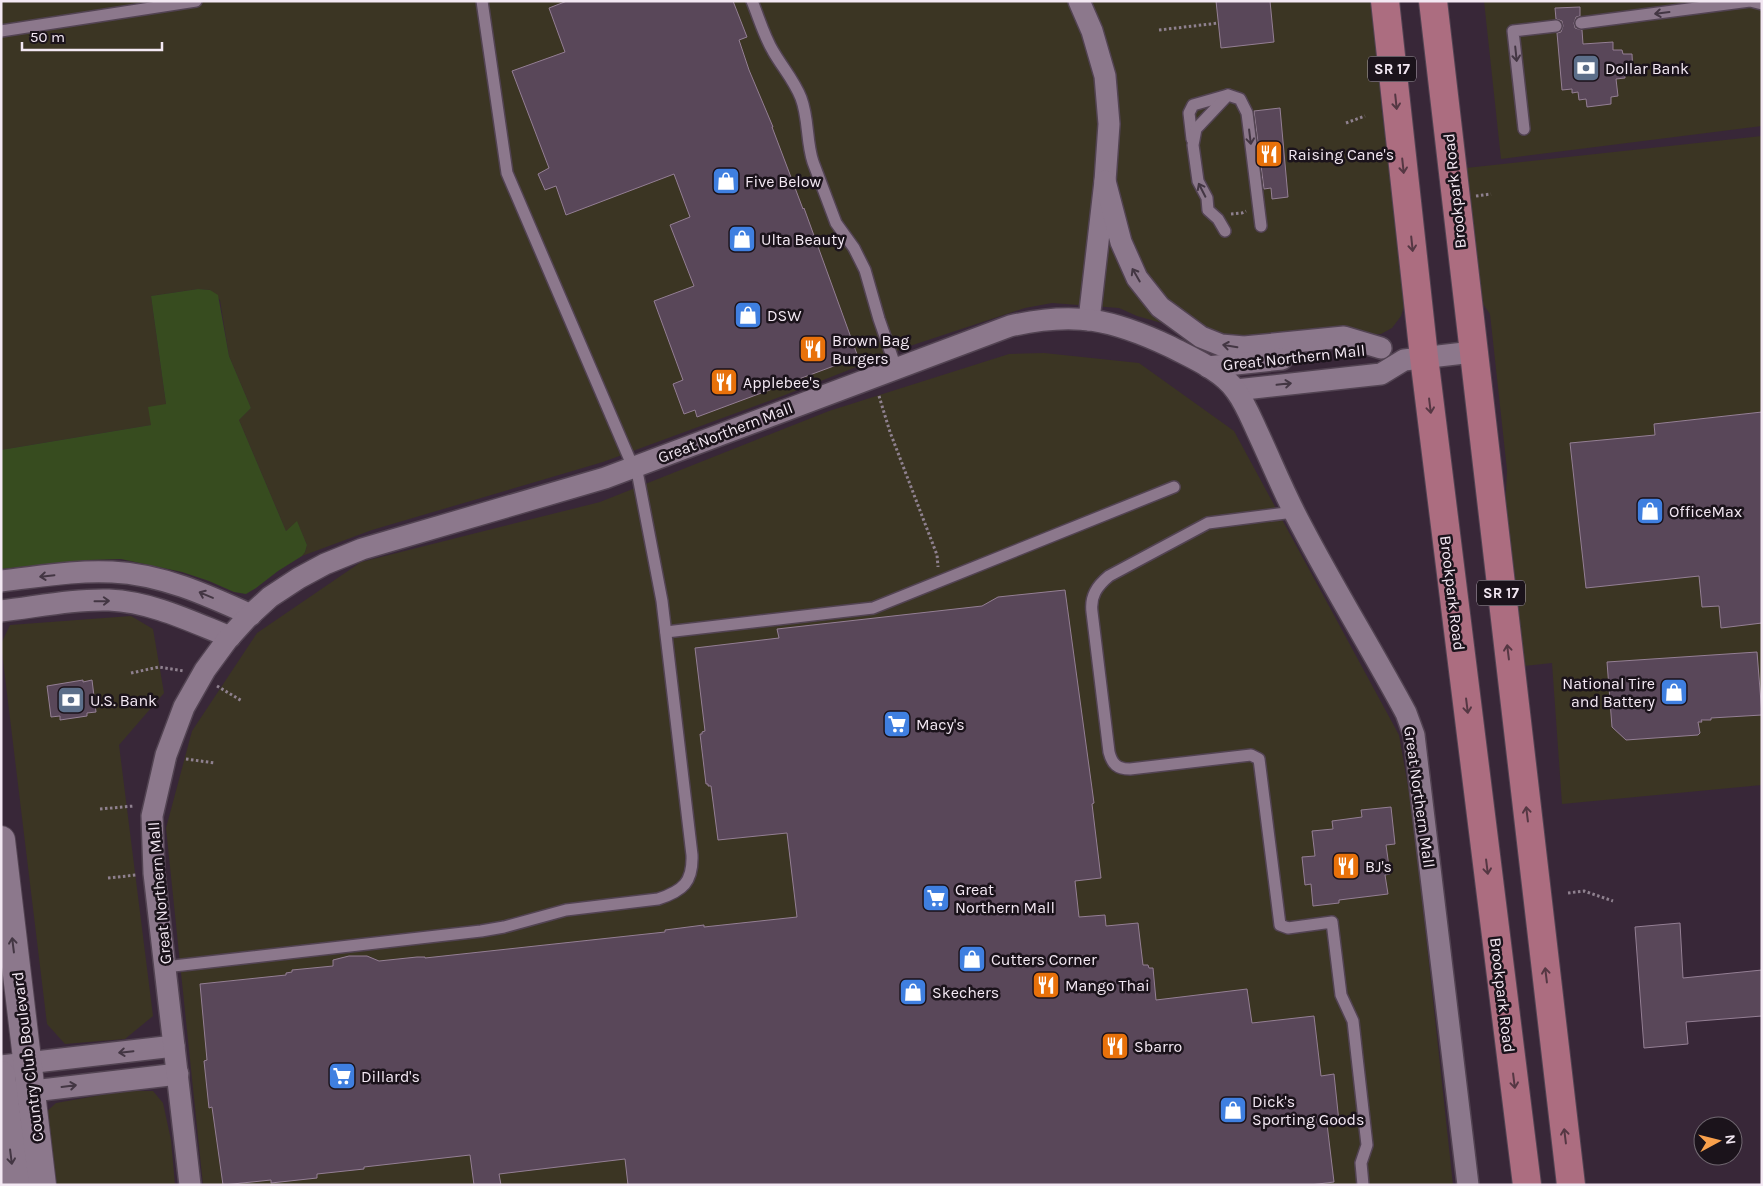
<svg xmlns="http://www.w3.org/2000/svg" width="1763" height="1186" viewBox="0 0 1763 1186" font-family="Karla,sans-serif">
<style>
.commercial{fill:#3b3523}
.green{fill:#374c1f}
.building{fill:#594759;stroke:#947f94}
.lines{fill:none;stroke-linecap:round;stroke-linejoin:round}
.service-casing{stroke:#524352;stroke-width:14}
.minor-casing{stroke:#524352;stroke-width:24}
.tertiary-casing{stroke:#524352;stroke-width:30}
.primary-casing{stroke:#524352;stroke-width:30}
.path{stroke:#8f818f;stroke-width:3;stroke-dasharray:2.5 2.5;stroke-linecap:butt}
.service{stroke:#8c788c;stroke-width:11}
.minor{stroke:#8c788c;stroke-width:21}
.tertiary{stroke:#8c788c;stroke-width:28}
.primary{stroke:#ac6d80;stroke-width:28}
.oneway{stroke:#433643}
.oneway2{stroke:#553743}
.labels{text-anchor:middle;stroke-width:5;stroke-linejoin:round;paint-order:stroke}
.shield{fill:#1b131b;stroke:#b2a8b2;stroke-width:1}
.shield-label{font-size:15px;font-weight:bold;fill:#f3e8f3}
.poi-label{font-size:16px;fill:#f3e8f3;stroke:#1b131b;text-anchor:start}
.street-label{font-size:16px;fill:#f3e8f3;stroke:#1b131b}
</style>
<rect width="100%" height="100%" fill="#382738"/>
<g class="commercial">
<path d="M1,1H1378L1381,105L1406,294L1405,303L1401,316L1392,328L1381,334L1251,343L1158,322L1137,316L1119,308L1052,303L1025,308L910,346L785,395L603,462L372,530L302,556L305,552L307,545L297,522L286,531L239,420L251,408L229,356L220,300L210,290L198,289L151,296L166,404L151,425L1,450Z"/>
<path d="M1484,1H1762V126L1501,159Z"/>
<path d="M1762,136V785L1562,804L1552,663L1523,666L1505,513L1507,470L1490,314L1483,304L1479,290L1466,168Z"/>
<path d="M1044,353L1139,363L1234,431L1399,735L1413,815L1453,1185H203L166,828L192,731L257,633L361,562L600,502L829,411L1009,354Z"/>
<path d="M131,616L153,629L164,693L119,745L153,1016L125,1039L65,1044L47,1024L1,644L10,625Z"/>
<path d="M124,1091H153L163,1103L171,1140L175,1185H49L43,1115L56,1103Z"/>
</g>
<path class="green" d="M198,289L210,290L218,295L229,356L251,408L239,420L286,531L297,521L307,545L305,552L302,556L278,571L256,588L246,594L234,592L209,581L182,572L121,559L89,560L1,569V450L151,425L148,407L166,404L151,296Z"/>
<g class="building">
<path d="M567,1H733L747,37L739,40L749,70L773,127H772L803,209L804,208L858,357L697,417L695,410L684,414L673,384L683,380L654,301L694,286L670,225L690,217L674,174L566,215L556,186L545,190L538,174L549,168L512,71L565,52L549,8Z"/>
<path d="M1216,1H1270L1274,42L1221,48Z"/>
<path d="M1580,7V16L1576,17L1574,23L1575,28L1582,30L1583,44L1613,42V50H1622L1623,54H1632L1633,74H1625V78L1616,79L1618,96L1611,97V104L1587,107L1586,99L1579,100L1578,92L1572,93V89L1562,90L1557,33L1561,32L1563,26L1562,21L1556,19L1555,8Z"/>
<path d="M1280,108L1288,197L1272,199L1271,188L1264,189L1254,111Z"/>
<path d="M1762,412V623L1721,628L1719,606L1702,607L1699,576L1586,588L1570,443L1655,435L1654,424Z"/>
<path d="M1065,590L1094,803L1092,804L1101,878L1075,881L1079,917L1105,915L1106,926L1138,923L1143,965H1148L1149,968H1153L1156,1000L1247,989L1252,1023L1314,1016L1321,1076L1334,1074L1339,1122L1327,1124L1334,1182L1310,1185H628L625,1159L499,1174L501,1185H474L470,1155L364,1167V1169L317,1174V1178L271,1183V1180L223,1185L212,1107L209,1108L204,1061L207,1060L200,984L286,975V973L292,972V970L333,966V960L349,956H367L379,961L417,957H425V958L665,932V930L704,925V927L797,917L787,833L718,840L711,786H708V784H706L700,734H702V732L705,731L695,648L779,638L777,629L982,606L998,597Z"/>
<path d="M1757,652L1762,715L1711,718V720H1701L1702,722H1698L1700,733L1698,735L1626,740L1612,727L1607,662Z"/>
<path d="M83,680V682L92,680L96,712L87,713V716L60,720V716L51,717L47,686Z"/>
<path d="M1391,807L1395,844L1386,845L1390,874L1385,875L1388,894L1339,900V903L1313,906L1311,884L1305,885L1302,857L1315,856L1312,831L1333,829L1332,821L1362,817L1361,810Z"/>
<path d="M1680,923L1683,978L1762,970V1016L1686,1022L1688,1044L1644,1048L1635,927Z"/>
</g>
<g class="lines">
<g class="service-casing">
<g id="service">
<path d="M482,1L507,173L633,467"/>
<path d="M752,1C759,18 764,36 773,51C782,67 794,80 801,98C809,119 806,141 813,162L836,223L854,248L865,270L879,319L896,368"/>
<path d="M1581,23L1750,1L1762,4"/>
<path d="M1,31L196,1"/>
<path d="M1524,129L1513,31L1556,26"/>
<path d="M1192,139L1189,113L1193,105L1228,95"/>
<path d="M1225,231L1218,219L1208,210L1207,198L1198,181L1193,145L1196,129L1228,95L1240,99L1247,113L1261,226"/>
<path d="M1294,512L1208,523L1109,576C1097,586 1090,596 1092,612L1109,752C1112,764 1117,769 1130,769L1251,755L1259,759L1280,925L1288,928L1332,922L1341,995L1353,1021L1357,1057L1367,1145L1361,1163L1363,1185"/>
<path d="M666,632L873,608L1174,487"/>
<path d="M165,967L481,931L504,927L566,910L658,899C683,891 693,882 692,855L662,601L636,466"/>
</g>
</g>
<g class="minor-casing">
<g id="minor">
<path d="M1079,1L1092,31L1105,76L1109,124L1105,181L1089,320"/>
<path d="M1105,181L1121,242L1137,278L1160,307L1201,337L1221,345L1244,347L1344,337L1381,348"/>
<path d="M1208,367L1282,359"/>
<path d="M1236,390L1381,374L1404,360L1473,352"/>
<path d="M1,581C38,577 75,570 112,572C161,574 207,595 251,615"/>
<path d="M1,611C36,607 73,599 109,600C152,602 190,621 230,637"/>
<path d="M1,1066L174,1046"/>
<path d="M16,1093L178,1074"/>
<path d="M190,1185L154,873L152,816L166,755L184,707L205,670L227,640L247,618L270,597L299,578L325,564L362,549L605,478L1010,326C1075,311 1112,319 1171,347C1192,358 1223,371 1236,391C1245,403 1251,418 1257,431C1272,463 1285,496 1302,527C1335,590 1372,650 1406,713L1414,735L1468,1185"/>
</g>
</g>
<g class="tertiary-casing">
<g id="tertiary">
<path d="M1,840L42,1185"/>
<path d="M1,1075L15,1185"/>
</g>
</g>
<g class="primary-casing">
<g id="primary">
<path d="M1385,1L1424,357L1527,1185"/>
<path d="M1433,1L1571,1185"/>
</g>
</g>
<g class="path">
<path d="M1159,30L1219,23"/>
<path d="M1346,123L1365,116"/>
<path d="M1476,196L1491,194"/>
<path d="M1231,214L1242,213L1246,211"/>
<path d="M879,396L890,432L937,555L938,567"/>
<path d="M131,673L159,667L184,671"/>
<path d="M217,686L242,701"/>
<path d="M186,759L215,763"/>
<path d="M100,809L134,806"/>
<path d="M108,878L136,875"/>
<path d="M1568,893L1584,891L1613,901"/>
</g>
<use href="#service" class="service"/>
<use href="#minor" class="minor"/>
<use href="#tertiary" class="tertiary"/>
<use href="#primary" class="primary"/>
</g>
<defs><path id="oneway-shaft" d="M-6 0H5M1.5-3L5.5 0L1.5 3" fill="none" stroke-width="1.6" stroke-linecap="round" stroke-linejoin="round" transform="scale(1.25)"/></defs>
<g class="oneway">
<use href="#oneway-shaft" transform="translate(1662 13) rotate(173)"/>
<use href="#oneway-shaft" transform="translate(1516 54) rotate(84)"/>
<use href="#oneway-shaft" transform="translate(1250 137) rotate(83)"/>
<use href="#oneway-shaft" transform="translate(1202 190) rotate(-117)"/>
<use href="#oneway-shaft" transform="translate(1136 275) rotate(-120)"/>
<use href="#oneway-shaft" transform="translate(1230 346) rotate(-171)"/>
<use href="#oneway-shaft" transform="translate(1284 384) rotate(-6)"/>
<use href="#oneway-shaft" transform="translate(47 576) rotate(174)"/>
<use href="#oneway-shaft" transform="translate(206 595) rotate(-157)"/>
<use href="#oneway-shaft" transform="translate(102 601) rotate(-1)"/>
<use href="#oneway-shaft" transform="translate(13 945) rotate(-97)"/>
<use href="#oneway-shaft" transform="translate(126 1052) rotate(174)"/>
<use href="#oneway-shaft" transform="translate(69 1086) rotate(-7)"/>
<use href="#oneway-shaft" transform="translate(11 1157) rotate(83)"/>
</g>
<g class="oneway2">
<use href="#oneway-shaft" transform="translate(1396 102) rotate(84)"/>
<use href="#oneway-shaft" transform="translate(1403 166) rotate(84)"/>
<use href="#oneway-shaft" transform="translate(1412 244) rotate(84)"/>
<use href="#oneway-shaft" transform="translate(1430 406) rotate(83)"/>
<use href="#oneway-shaft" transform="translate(1508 652) rotate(-97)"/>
<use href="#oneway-shaft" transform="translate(1467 706) rotate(83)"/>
<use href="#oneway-shaft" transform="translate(1527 814) rotate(-97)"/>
<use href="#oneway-shaft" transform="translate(1487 867) rotate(83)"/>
<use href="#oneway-shaft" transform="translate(1546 975) rotate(-97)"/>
<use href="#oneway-shaft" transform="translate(1514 1081) rotate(83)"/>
<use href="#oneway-shaft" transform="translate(1565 1136) rotate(-97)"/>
</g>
<defs>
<g id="bank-square" transform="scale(1.4375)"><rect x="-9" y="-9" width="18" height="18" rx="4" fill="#5c6f8a" stroke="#1b131b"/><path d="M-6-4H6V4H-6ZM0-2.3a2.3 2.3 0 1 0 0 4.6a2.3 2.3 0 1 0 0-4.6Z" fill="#fff"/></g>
<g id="restaurant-square" transform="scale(1.4375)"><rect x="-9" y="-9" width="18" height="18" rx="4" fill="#e8710a" stroke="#1b131b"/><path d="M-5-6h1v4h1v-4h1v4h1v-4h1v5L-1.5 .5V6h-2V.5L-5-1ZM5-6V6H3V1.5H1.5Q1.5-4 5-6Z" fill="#fff"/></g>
<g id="shop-square" transform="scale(1.4375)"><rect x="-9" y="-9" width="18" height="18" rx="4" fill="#3f7fe0" stroke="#1b131b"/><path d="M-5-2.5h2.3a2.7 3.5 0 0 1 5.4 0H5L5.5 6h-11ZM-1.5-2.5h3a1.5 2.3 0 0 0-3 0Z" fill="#fff"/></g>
<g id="supermarket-square" transform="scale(1.4375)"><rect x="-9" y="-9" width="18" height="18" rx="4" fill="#3f7fe0" stroke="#1b131b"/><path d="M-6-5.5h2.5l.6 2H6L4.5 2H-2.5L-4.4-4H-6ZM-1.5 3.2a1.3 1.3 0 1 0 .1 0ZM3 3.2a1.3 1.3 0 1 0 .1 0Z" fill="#fff"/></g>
</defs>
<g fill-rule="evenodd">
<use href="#bank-square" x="1586" y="68"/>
<use href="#restaurant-square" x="1269" y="154"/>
<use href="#shop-square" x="726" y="181"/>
<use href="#shop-square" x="742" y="239"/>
<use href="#shop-square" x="748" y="315"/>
<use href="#restaurant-square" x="813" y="349"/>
<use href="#restaurant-square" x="724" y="382"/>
<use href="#shop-square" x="1650" y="511"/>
<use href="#shop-square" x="1674" y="692"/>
<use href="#bank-square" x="71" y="700"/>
<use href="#supermarket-square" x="897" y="724"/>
<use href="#restaurant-square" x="1346" y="866"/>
<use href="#supermarket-square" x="936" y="898"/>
<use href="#shop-square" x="972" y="959"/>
<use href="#restaurant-square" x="1046" y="985"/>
<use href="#shop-square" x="913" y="992"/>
<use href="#restaurant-square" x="1115" y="1046"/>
<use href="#supermarket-square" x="342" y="1076"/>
<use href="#shop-square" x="1233" y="1110"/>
</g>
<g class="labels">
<g class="shield">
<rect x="1368" y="56.5" width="48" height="25" rx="4"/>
<rect x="1477" y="580.5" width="48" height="25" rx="4"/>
</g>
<g class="shield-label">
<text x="1392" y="74">SR 17</text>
<text x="1501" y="598">SR 17</text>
</g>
<g class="poi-label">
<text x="1605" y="74">Dollar Bank</text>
<text x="1288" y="160">Raising Cane's</text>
<text x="745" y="187">Five Below</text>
<text x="761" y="245">Ulta Beauty</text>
<text x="767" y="321">DSW</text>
<text x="832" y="346">Brown Bag<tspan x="832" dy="18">Burgers</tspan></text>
<text x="743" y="388">Applebee's</text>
<text x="1669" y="517">OfficeMax</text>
<text x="1655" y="689" text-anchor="end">National Tire<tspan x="1655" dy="18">and Battery</tspan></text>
<text x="90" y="706">U.S. Bank</text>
<text x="916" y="730">Macy's</text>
<text x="1365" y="872">BJ's</text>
<text x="955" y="895">Great<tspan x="955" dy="18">Northern Mall</tspan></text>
<text x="991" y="965">Cutters Corner</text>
<text x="1065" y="991">Mango Thai</text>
<text x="932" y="998">Skechers</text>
<text x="1134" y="1052">Sbarro</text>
<text x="361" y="1082">Dillard's</text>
<text x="1252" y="1107">Dick's<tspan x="1252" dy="18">Sporting Goods</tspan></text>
</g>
<g class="street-label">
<text transform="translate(1454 191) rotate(-96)" y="6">Brookpark Road</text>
<text transform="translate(1294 357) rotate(-6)" y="6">Great Northern Mall</text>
<text transform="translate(725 432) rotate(-21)" y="6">Great Northern Mall</text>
<text transform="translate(1453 593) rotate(83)" y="6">Brookpark Road</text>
<text transform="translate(1420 797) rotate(82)" y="6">Great Northern Mall</text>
<text transform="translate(159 893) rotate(-95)" y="6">Great Northern Mall</text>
<text transform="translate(1503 995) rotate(83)" y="6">Brookpark Road</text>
<text transform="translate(27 1057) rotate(-97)" y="6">Country Club Boulevard</text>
</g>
</g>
<rect width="1763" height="1186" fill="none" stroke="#f3e8f3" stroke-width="5"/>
<g transform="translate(1718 1141) rotate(83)"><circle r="24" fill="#1b131b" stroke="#716871"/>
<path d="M0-4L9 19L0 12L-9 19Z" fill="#f9a04c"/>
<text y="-8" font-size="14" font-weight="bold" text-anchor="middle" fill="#f3e8f3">N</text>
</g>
<path d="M22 42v8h140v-8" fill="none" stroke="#f3e8f3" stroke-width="2.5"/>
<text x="30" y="42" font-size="15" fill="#f3e8f3" stroke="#1b131b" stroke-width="4" paint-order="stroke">50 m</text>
</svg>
